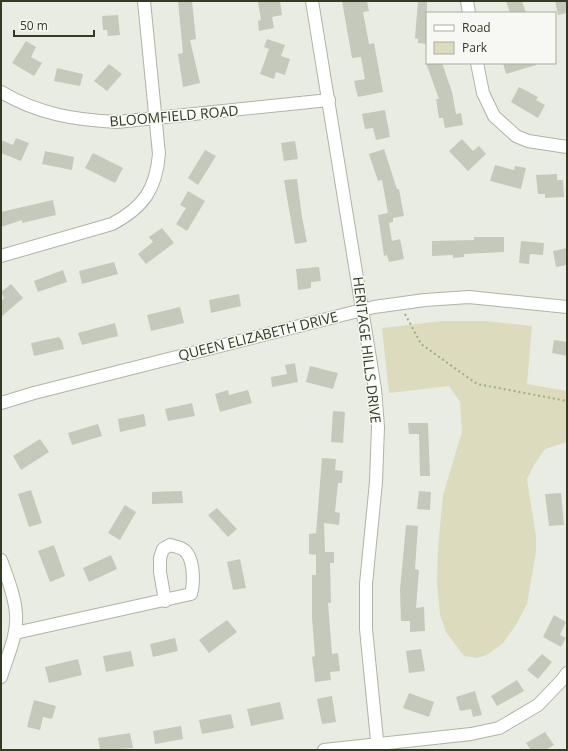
<svg xmlns="http://www.w3.org/2000/svg" width="568" height="751" viewBox="0 0 568 751" font-family="'Open Sans',sans-serif">
<style>
.green{fill:#dcdbbd}
.building{fill:#c5c9bb}
.lines{fill:none;stroke-linecap:round;stroke-linejoin:round}
.minor-casing{stroke:#aeb4a5;stroke-width:14}
.path{stroke:#9dae85;stroke-width:2;stroke-dasharray:2 3;stroke-linecap:butt}
.minor{stroke:#fff;stroke-width:12}
.labels{text-anchor:middle;stroke-width:3;stroke-linejoin:round;paint-order:stroke}
.street-label{font-size:14px;fill:#313c23;stroke:#f7f8f3}
</style>
<rect width="100%" height="100%" fill="#e9ece2"/>
<path class="green" d="M443,321H485L532,326L527,384L567,391V442L545,449L534,465L527,479L536,536V552L527,604L516,625L503,643L487,655L477,658L464,656L446,632L440,615L437,582L438,548L443,495L462,432L460,402L449,386L389,393L382,328Z"/>
<g class="building">
<path d="M178,1H192L196,39L190,40L200,83L183,87L178,54L183,53Z"/>
<path d="M280,1L282,15L272,17L274,28L259,31L258,21L261,20L258,2Z"/>
<path d="M342,1H367L369,11L363,12L369,44L374,43L383,92L358,97L354,81L365,79L361,57L352,58Z"/>
<path d="M418,1H427V44L418,43V39L415,38Z"/>
<path d="M506,1H522L526,13H510Z"/>
<path d="M555,1H567V13L558,15Z"/>
<path d="M118,15L120,35L108,36L107,30H103L102,16Z"/>
<path d="M267,39L285,45L281,56L290,59L285,75L276,72L274,79L260,74L269,49L264,47Z"/>
<path d="M26,41L36,47L31,57L42,63L34,76L12,63Z"/>
<path d="M426,63H442L452,92L456,114L461,113L463,125L445,128L443,118H439L436,99H439Z"/>
<path d="M503,63H536V65L506,74Z"/>
<path d="M109,64L122,74L107,91L94,81Z"/>
<path d="M57,68L83,74L80,86L54,81Z"/>
<path d="M519,87L538,97L536,100L545,105L538,118L511,102Z"/>
<path d="M385,110L390,137L376,140L373,128L365,129L362,114Z"/>
<path d="M16,138L29,143L21,161L1,153V140L13,145Z"/>
<path d="M462,139L473,151L479,146L486,154L468,171L449,151Z"/>
<path d="M295,141L298,159L284,161L281,143Z"/>
<path d="M384,149L397,189H399L404,216L393,218V222L389,223L392,241L400,239L404,259L389,262L387,255L384,256L378,215L388,213L382,180L378,181L369,154Z"/>
<path d="M205,150L216,156L198,185L188,178Z"/>
<path d="M45,151L74,157L72,170L42,164Z"/>
<path d="M93,153L123,168L115,183L85,168Z"/>
<path d="M495,165L514,170L515,166L526,168L521,189L490,181Z"/>
<path d="M557,174V180H563L564,197L545,198V194H538L536,175Z"/>
<path d="M297,179L302,217L307,242L295,244L284,180Z"/>
<path d="M188,191L205,201L187,231L176,224L186,208L180,205Z"/>
<path d="M53,200L56,215L22,223V220L1,227V212Z"/>
<path d="M162,228L174,243L146,264L138,254L153,242L149,237Z"/>
<path d="M474,237H504V252L464,254V257L453,258V255L432,256V241L474,240Z"/>
<path d="M521,241L544,243L543,255L530,254L529,264L519,263Z"/>
<path d="M567,248V265L556,267L553,251Z"/>
<path d="M114,262L118,274L82,284L79,271Z"/>
<path d="M319,267L321,281L311,282V288L298,290L296,269Z"/>
<path d="M63,270L67,282L38,292L34,281Z"/>
<path d="M11,284L23,298L1,317V301L4,298L1,292Z"/>
<path d="M239,294L241,306L211,313L209,300Z"/>
<path d="M180,307L184,323L151,331L147,315Z"/>
<path d="M115,323L118,336L82,345L78,333Z"/>
<path d="M59,337L62,341L64,349L34,356L31,343Z"/>
<path d="M554,340L567,342V356L552,353Z"/>
<path d="M295,363L298,382L272,387L271,377L287,374L285,365Z"/>
<path d="M310,366L338,373L333,389L306,382Z"/>
<path d="M228,390L229,395L248,390L252,403L220,412L215,394Z"/>
<path d="M192,403L195,416L168,421L165,409Z"/>
<path d="M333,411L345,412L343,443L331,442Z"/>
<path d="M144,414L146,426L120,432L118,419Z"/>
<path d="M408,423H428L430,476H420L419,434H409Z"/>
<path d="M98,424L102,436L72,445L68,433Z"/>
<path d="M40,439L49,452L21,470L13,456Z"/>
<path d="M322,458L336,459L335,470L343,471L342,483H338L335,512L340,513L339,525L324,523L325,552H334V563H330L331,603H328L332,654L338,653L340,671L330,672L331,680L315,682L312,657L315,656L312,617V575H316V555L309,554V534L316,533Z"/>
<path d="M31,490L42,523L29,527L18,494Z"/>
<path d="M182,491L183,503L152,504V492Z"/>
<path d="M419,491L431,492L430,510L417,509Z"/>
<path d="M561,493L564,525L549,526L545,494Z"/>
<path d="M125,505L136,512L120,540L108,533Z"/>
<path d="M217,508L237,529L228,537L208,515Z"/>
<path d="M406,525L418,526L415,569L419,570L416,608L424,607L425,631L410,632V621H401L400,590Z"/>
<path d="M54,545L65,576L50,582L38,551Z"/>
<path d="M111,555L117,569L89,582L83,568Z"/>
<path d="M240,559L246,588L233,590L227,562Z"/>
<path d="M554,615L566,622L560,635L566,638L561,647L543,637Z"/>
<path d="M227,620L237,632L209,653L199,640Z"/>
<path d="M175,638L178,651L153,657L150,644Z"/>
<path d="M421,649L425,671L409,673L406,651Z"/>
<path d="M131,651L134,666L106,672L103,656Z"/>
<path d="M542,654L552,662L538,679L527,670Z"/>
<path d="M78,659L82,675L49,683L45,667Z"/>
<path d="M517,680L524,691L497,706L491,696Z"/>
<path d="M475,691L482,715L473,717L471,709L460,711L456,697Z"/>
<path d="M409,693L434,702L429,717L403,708Z"/>
<path d="M332,696L336,722L322,724L317,699Z"/>
<path d="M34,700L56,706L52,719L43,717L40,730L27,727Z"/>
<path d="M280,702L284,719L251,726L247,709Z"/>
<path d="M231,714L234,728L202,734L199,720Z"/>
<path d="M181,726L183,739L155,744L153,731Z"/>
<path d="M545,732L554,745L546,750H531L526,743Z"/>
<path d="M130,733L133,748L100,750L98,738Z"/>
</g>
<g class="lines">
<g class="minor-casing">
<g id="minor">
<path d="M312,1L375,389L378,427L376,482L366,584V629L378,750"/>
<path d="M467,1L469,13"/>
<path d="M477,63L483,93L494,116L516,136L528,141L567,147"/>
<path d="M1,92C38,114 75,120 117,122L329,100"/>
<path d="M1,256L112,224C144,207 156,189 159,154L144,1"/>
<path d="M1,403L34,393L374,307L425,300L469,297L567,307"/>
<path d="M1,560C7,577 15,596 16,614C18,635 7,657 1,677"/>
<path d="M15,633L191,594C194,583 194,563 187,553C183,547 176,547 170,545L163,549L160,558V572L165,601"/>
<path d="M324,750L471,734L499,728L538,705L562,680L567,673"/>
</g>
</g>
<path class="path" d="M405,314L421,344L477,384L567,401"/>
<use href="#minor" class="minor"/>
</g>
<g class="labels">
<g class="street-label">
<text transform="translate(174 116) rotate(-5)" y="5">BLOOMFIELD ROAD</text>
<text transform="translate(258 336) rotate(-14)" y="5">QUEEN ELIZABETH DRIVE</text>
<text transform="translate(367 350) rotate(83)" y="5">HERITAGE HILLS DRIVE</text>
</g>
</g>
<rect width="568" height="751" fill="none" stroke="#313c23" stroke-width="4"/>
<rect x="426" y="12" width="130" height="52" fill="#f7f8f3" stroke="#a8ada0"/>
<rect x="434" y="25" width="20" height="6" fill="#ffffff" stroke="#a8ada0"/>
<text x="462" y="32" font-size="12" fill="#313c23">Road</text>
<rect x="434" y="42" width="20" height="12" fill="#dcdbbd" stroke="#a8ada0"/>
<text x="462" y="52" font-size="12" fill="#313c23">Park</text>
<path d="M14 30v6h80v-6" fill="none" stroke="#313c23" stroke-width="2"/>
<text x="20" y="30" font-size="12" fill="#313c23" stroke="#f7f8f3" stroke-width="3" paint-order="stroke">50 m</text>
</svg>
